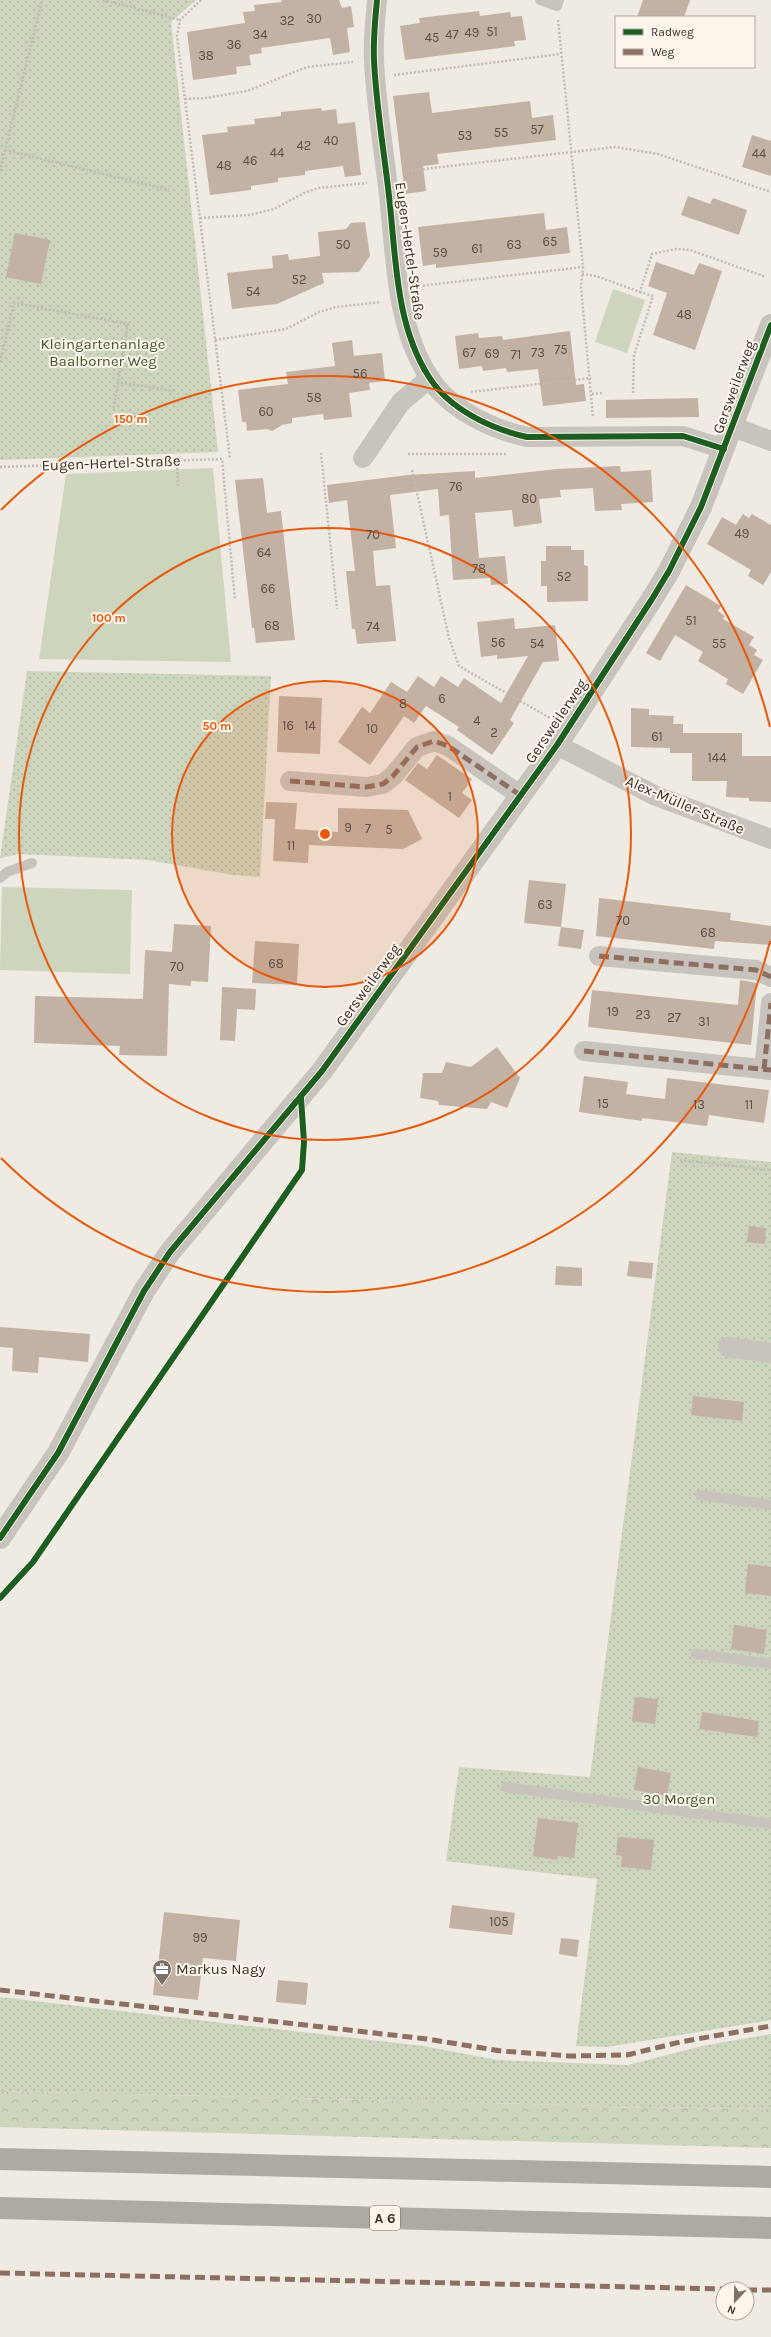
<svg xmlns="http://www.w3.org/2000/svg" width="771" height="2337" viewBox="0 0 771 2337" font-family="Karla,sans-serif">
<style>
.grass{fill:url(#grass-dots)}
.forest{fill:url(#forest-crowns)}
.park{fill:#cdd5bd}
.building{fill:#c3b1a4}
.lines{fill:none;stroke-linecap:round;stroke-linejoin:round}
.path{stroke:#c1bbb4;stroke-width:2.5;stroke-dasharray:2 2;stroke-linecap:butt}
.service{stroke:#c8c3bc;stroke-width:10}
.minor{stroke:#c8c3bc;stroke-width:20}
.tertiary{stroke:#c8c3bc;stroke-width:22}
.motorway{stroke:#aeaaa2;stroke-width:22}
.quiet{stroke:#8d6e63;stroke-width:5;stroke-dasharray:10 5;stroke-linecap:butt}
.cycleway-casing{stroke:#fbf5eb;stroke-width:8}
.cycleway{stroke:#1b5e20;stroke-width:6}
.ring{fill:none;stroke:#e8590c;stroke-width:2}
.labels{text-anchor:middle;stroke-width:4;stroke-linejoin:round;paint-order:stroke}
.number-label{font-size:13px;fill:#5c5048}
.shield{fill:#fbf5eb;stroke:#736b63;stroke-width:1}
.shield-label{font-size:14px;font-weight:bold;fill:#393029}
.street-label{font-size:15px;fill:#393029;stroke:#fbf5eb}
.park-label{font-size:15px;fill:#43592c;stroke:#fbf5eb}
.poi-label{font-size:15px;fill:#393029;stroke:#fbf5eb;text-anchor:start}
.centre{fill:#e8590c;stroke:#fbf5eb;stroke-width:2}
.ring-label{font-size:12px;text-anchor:middle;font-weight:bold;fill:#e8590c;stroke:#fbf5eb;stroke-width:4;stroke-linejoin:round;paint-order:stroke}
</style>
<defs>
<pattern id="grass-dots" width="8" height="8" patternUnits="userSpaceOnUse"><rect width="8" height="8" fill="#cdd5bd"/><path d="M2 2h.1M6 6h.1" fill="none" stroke="#b1b7a2" stroke-width="1.8" stroke-linecap="round"/></pattern>
<pattern id="forest-crowns" width="20" height="18" patternUnits="userSpaceOnUse"><rect width="20" height="18" fill="#cdd5bd"/><path d="M2 6a3 3 0 1 1 6 0M12 15a3 3 0 1 1 6 0" fill="none" stroke="#b1b7a2"/></pattern>
</defs>
<rect width="100%" height="100%" fill="#efebe3"/>
<g class="grass">
<path d="M0,0H196L171,22L218,452L0,460Z"/>
<path d="M27,671L271,676L260,877L233,875L148,860L19,854L0,858Z"/>
<path d="M672,1152L771,1162V2020L607,2047L576,2046L597,1879L446,1861L459,1767L590,1777Z"/>
<path d="M0,1997L423,2046L498,2060L628,2065L702,2046L771,2034V2110L0,2091Z"/>
</g>
<path class="forest" d="M0,2091L771,2110V2148L0,2127Z"/>
<g class="park">
<path d="M613,289L645,300L627,353L595,342Z"/>
<path d="M213,468L231,662L39,659L66,474Z"/>
<path d="M2,887L132,890L130,974L0,970Z"/>
</g>
<g class="building">
<path d="M281,0H339L342,8L351,6L354,27L347,28L350,52L333,55L330,38L261,48L262,53L249,55L251,65L236,67L237,74L193,80L187,32L245,23L243,12L255,11L254,5L282,2Z"/>
<path d="M643,0H690L684,17H637Z"/>
<path d="M479,11L480,16L510,12L511,17L522,16L526,40L514,41L515,46L405,60L400,26L420,23L419,18Z"/>
<path d="M429,92L432,113L530,101L532,118L553,115L556,140L437,154L439,164L423,166L426,191L405,194L393,96Z"/>
<path d="M321,108L322,111L336,109L338,124L355,122L361,175L345,177L343,166L305,171V175L278,178V182L251,186V190L210,195L202,135L228,132L227,127L255,124L254,119L281,116V112Z"/>
<path d="M752,135L771,141V176L742,167Z"/>
<path d="M688,196L710,204L713,198L747,210L739,235L681,215Z"/>
<path d="M544,213L546,230L567,227L570,253L436,268V264L423,266L418,227Z"/>
<path d="M365,222L370,256L359,272L322,273L324,283L277,304L232,309L227,273L273,268L272,256L288,254L289,260L320,256L318,232L346,229L351,223Z"/>
<path d="M15,233L50,240L41,284L6,277Z"/>
<path d="M656,262L694,275L699,263L722,271L695,350L653,335L667,293L648,286Z"/>
<path d="M570,331L576,385L584,384L586,401L543,406L538,369L507,372L506,368L483,371L482,366L459,369L455,336L478,333L479,338L502,336L503,340Z"/>
<path d="M352,340L354,356L382,353L385,381L369,383L370,390L349,393L352,417L324,420L323,414L292,418V423L282,425L272,431L267,429L247,431L246,422H242L238,390L288,384L286,372L335,366L332,343Z"/>
<path d="M698,398L699,417L606,418V400Z"/>
<path d="M620,466L621,472L651,470L653,502L621,504L622,510L595,511L593,488L560,490L561,497L539,499L542,523L514,527L512,510L475,513L479,558L505,556L508,584L491,585L490,578L453,580L449,515L440,516L438,489L390,495L396,548L373,551L376,586L390,585L396,641L357,644L355,629H352L346,571H355L347,500L329,503L327,485L408,475L475,471V478L557,469Z"/>
<path d="M263,478L267,513L281,511L295,640L256,643L254,628H252L235,480Z"/>
<path d="M743,514L749,518L752,514L771,525V572L763,585L748,576L751,570L707,544L722,517L736,525Z"/>
<path d="M546,546H571V550H584V565L588,566V601L547,602V586H541V561H546Z"/>
<path d="M686,585L721,606L718,611L725,616L723,619L754,637L749,645L757,650L754,655L763,660L743,694L726,684L728,679L698,661L703,652L675,635L660,661L646,653Z"/>
<path d="M514,618L515,629L555,625L559,661L543,662L510,720L514,723L492,755L457,730L459,727L426,706L414,723L404,716L370,765L338,742L362,707L370,713L391,682L407,692L418,676L434,687L441,676L458,687L464,678L501,703L528,656L497,659V655L481,657L477,622Z"/>
<path d="M279,696L322,698L320,754L277,752Z"/>
<path d="M631,708L649,709V715L674,716L673,724H683V733H742V756H771V802L749,801V798L726,797L727,781H692V753H670V748L631,747Z"/>
<path d="M437,755L472,779L462,793L472,800L459,818L405,780L418,763L427,769Z"/>
<path d="M266,802L297,803L295,829L338,832V808L408,810L422,839L403,849L309,845L308,863L273,861L275,819H265Z"/>
<path d="M529,880L566,884L561,927L524,923Z"/>
<path d="M599,898L731,913L730,920L771,926V945L715,941L714,949L596,936Z"/>
<path d="M174,924L211,926L208,982L191,981V986L169,984L167,1056L119,1055L120,1046L34,1043L35,996L143,999L145,950L172,952Z"/>
<path d="M561,927L584,930L581,949L558,946Z"/>
<path d="M255,941L299,944L297,985L252,983Z"/>
<path d="M740,980L757,983L751,1045L588,1027L592,990L738,1005Z"/>
<path d="M222,987L256,989L255,1010L237,1009L235,1041L220,1040Z"/>
<path d="M497,1047L520,1078L507,1108L491,1102L487,1109L439,1105L438,1101L420,1098L423,1073H442L446,1062L471,1067Z"/>
<path d="M584,1076L628,1082L626,1094L665,1099L667,1078L769,1090L764,1123L709,1115L707,1126L642,1118V1121L579,1112Z"/>
<path d="M749,1226L766,1228L765,1244L747,1242Z"/>
<path d="M629,1261L653,1263L652,1279L627,1276Z"/>
<path d="M556,1266L582,1268V1286L555,1285Z"/>
<path d="M0,1327L90,1334L88,1362L39,1357L38,1373L12,1371L13,1348L0,1347Z"/>
<path d="M693,1396L744,1402L742,1421L691,1415Z"/>
<path d="M748,1564L771,1567V1596L745,1593Z"/>
<path d="M734,1625L767,1630L764,1654L731,1649Z"/>
<path d="M635,1697L658,1699L655,1724L632,1721Z"/>
<path d="M702,1712L759,1721L757,1737L699,1729Z"/>
<path d="M638,1767L671,1773L667,1796L634,1790Z"/>
<path d="M538,1818L578,1823L574,1858L558,1856L557,1860L533,1856Z"/>
<path d="M618,1837L654,1840L651,1870L621,1867L622,1856L616,1855Z"/>
<path d="M452,1905L515,1913L512,1935L449,1928Z"/>
<path d="M164,1912L240,1920L236,1961L203,1958L198,2000L153,1995L155,1975H157Z"/>
<path d="M561,1938L579,1940L577,1957L559,1954Z"/>
<path d="M278,1980L308,1983L306,2005L276,2002Z"/>
</g>
<g class="lines">
<g class="path">
<path d="M103,0L180,20"/>
<path d="M201,0L180,20L177,36L230,458"/>
<path d="M558,20L583,267L581,287L593,417"/>
<path d="M394,75L560,54"/>
<path d="M185,99L206,98L247,91L307,67L353,62"/>
<path d="M5,150L169,190"/>
<path d="M0,171L42,0"/>
<path d="M407,171L615,147L658,154L771,192"/>
<path d="M200,218L250,215L274,209L304,193L318,188L367,183"/>
<path d="M582,274L596,276L640,292L652,254L676,249L690,250L766,277"/>
<path d="M419,286L583,267"/>
<path d="M215,340L286,329L319,312L336,307L381,302"/>
<path d="M0,362L14,303L128,324L113,411"/>
<path d="M117,382L173,391"/>
<path d="M471,392L591,378"/>
<path d="M633,393L634,355L653,296L640,292"/>
<path d="M592,394L602,393"/>
<path d="M321,453L337,609"/>
<path d="M408,454H508"/>
<path d="M177,460L178,486"/>
<path d="M0,467L222,459L235,600"/>
<path d="M412,470L449,638L459,666L550,718"/>
<path d="M680,1160L771,1170"/>
</g>
<g class="service">
<path d="M540,0L557,6L559,0"/>
<path d="M0,878L7,872L32,863"/>
<path d="M700,1495L771,1505"/>
<path d="M696,1654L771,1664"/>
<path d="M506,1787L771,1824"/>
</g>
<g class="minor">
<path d="M377,0C375,20 373,40 374,60C376,105 384,151 389,196C396,256 395,324 429,377C449,409 491,429 527,437L683,436L724,449"/>
<path d="M733,427L771,441"/>
<path d="M363,458L401,402L430,378"/>
<path d="M557,745L656,796L771,839"/>
<path d="M290,781L366,787L383,784L393,776L417,747L434,741L448,746L520,795"/>
<path d="M599,956L756,970L771,977"/>
<path d="M584,1051L771,1070"/>
<path d="M764,1069L771,1003"/>
<path d="M728,1347L771,1353"/>
</g>
<path class="tertiary" d="M0,1538L58,1453L144,1291L170,1252L322,1071L557,745L652,599L669,571L701,507L771,325"/>
<g class="motorway">
<path d="M0,2159L771,2177"/>
<path d="M0,2208L771,2228"/>
</g>
<g class="quiet">
<path d="M290,781L366,787L383,784L393,776L417,747L434,741L448,746L520,795"/>
<path d="M599,956L756,970L771,977"/>
<path d="M584,1051L771,1070"/>
<path d="M764,1069L771,1003"/>
<path d="M0,1990L427,2039L501,2051L570,2056L627,2055L680,2042L771,2026"/>
<path d="M0,2273L723,2289"/>
<path d="M747,2290H771"/>
</g>
<g class="cycleway-casing">
<g id="cycleway">
<path d="M377,0C375,20 373,40 374,60C376,105 384,151 389,196C396,256 395,324 429,377C449,409 491,429 527,437L683,436L724,449"/>
<path d="M0,1538L58,1453L144,1291L170,1252L322,1071L557,745L652,599L669,571L701,507L771,325"/>
<path d="M0,1598L33,1562L302,1170L304,1142L301,1098"/>
</g>
</g>
<use href="#cycleway" class="cycleway"/>
</g>
<circle cx="325" cy="834" r="153" fill="#e8590c" fill-opacity=".12"/>
<g class="ring">
<circle cx="325" cy="834" r="153"/>
<circle cx="325" cy="834" r="306"/>
<path d="M770 941A458 458 0 0 1 1 1158M1 510A458 458 0 0 1 770 727"/>
</g>
<defs>
<g id="office-pin" transform="scale(1)"><path d="M0 17L-7.5 6A9.5 9.5 0 1 1 7.5 6Z" fill="#79716a" stroke="#fbf5eb"/><path d="M-6-3h4V-5.5h4V-3h4V5H-6ZM-1-4.5V-3h2v-1.5ZM-6 0V1H6V0Z" fill="#fff"/></g>
</defs>
<g fill-rule="evenodd">
<use href="#office-pin" x="162" y="1969"/>
</g>
<g class="labels">
<g class="number-label">
<text x="314" y="23">30</text>
<text x="287" y="25">32</text>
<text x="492" y="36">51</text>
<text x="472" y="37">49</text>
<text x="260" y="39">34</text>
<text x="452" y="39">47</text>
<text x="432" y="42">45</text>
<text x="234" y="49">36</text>
<text x="206" y="60">38</text>
<text x="537" y="134">57</text>
<text x="501" y="137">55</text>
<text x="465" y="140">53</text>
<text x="331" y="145">40</text>
<text x="304" y="150">42</text>
<text x="277" y="157">44</text>
<text x="759" y="158">44</text>
<text x="250" y="165">46</text>
<text x="224" y="170">48</text>
<text x="550" y="246">65</text>
<text x="343" y="249">50</text>
<text x="514" y="249">63</text>
<text x="477" y="253">61</text>
<text x="440" y="257">59</text>
<text x="299" y="284">52</text>
<text x="253" y="296">54</text>
<text x="684" y="319">48</text>
<text x="561" y="354">75</text>
<text x="469" y="357">67</text>
<text x="538" y="357">73</text>
<text x="492" y="358">69</text>
<text x="516" y="359">71</text>
<text x="360" y="378">56</text>
<text x="314" y="402">58</text>
<text x="266" y="416">60</text>
<text x="456" y="491">76</text>
<text x="529" y="503">80</text>
<text x="742" y="538">49</text>
<text x="373" y="539">70</text>
<text x="264" y="557">64</text>
<text x="479" y="573">78</text>
<text x="564" y="581">52</text>
<text x="268" y="593">66</text>
<text x="691" y="625">51</text>
<text x="272" y="630">68</text>
<text x="373" y="631">74</text>
<text x="498" y="647">56</text>
<text x="537" y="648">54</text>
<text x="719" y="648">55</text>
<text x="442" y="703">6</text>
<text x="403" y="708">8</text>
<text x="477" y="725">4</text>
<text x="288" y="730">16</text>
<text x="310" y="730">14</text>
<text x="372" y="733">10</text>
<text x="494" y="737">2</text>
<text x="657" y="741">61</text>
<text x="717" y="762">144</text>
<text x="450" y="801">1</text>
<text x="348" y="832">9</text>
<text x="368" y="833">7</text>
<text x="389" y="834">5</text>
<text x="291" y="850">11</text>
<text x="545" y="909">63</text>
<text x="623" y="925">70</text>
<text x="708" y="937">68</text>
<text x="276" y="968">68</text>
<text x="177" y="971">70</text>
<text x="613" y="1016">19</text>
<text x="643" y="1019">23</text>
<text x="674" y="1022">27</text>
<text x="704" y="1026">31</text>
<text x="603" y="1108">15</text>
<text x="699" y="1109">13</text>
<text x="749" y="1109">11</text>
<text x="499" y="1926">105</text>
<text x="200" y="1942">99</text>
</g>
<rect class="shield" x="370" y="2206" width="30" height="24" rx="3"/>
<g class="shield-label">
<text x="385" y="2223">A 6</text>
</g>
<g class="street-label">
<text transform="translate(410 251) rotate(82)" y="5">Eugen-Hertel-Straße</text>
<text transform="translate(734 387) rotate(-70)" y="5">Gersweilerweg</text>
<text transform="translate(111 463) rotate(-2)" y="5">Eugen-Hertel-Straße</text>
<text transform="translate(556 721) rotate(-56)" y="5">Gersweilerweg</text>
<text transform="translate(685 805) rotate(23)" y="5">Alex-Müller-Straße</text>
<text transform="translate(368 985) rotate(-54)" y="5">Gersweilerweg</text>
</g>
<g class="park-label">
<text x="103" y="349">Kleingartenanlage<tspan x="103" dy="17">Baalborner Weg</tspan></text>
<text x="679" y="1804">30 Morgen</text>
</g>
<g class="poi-label">
<text x="176" y="1974">Markus Nagy</text>
</g>
</g>
<circle cx="325" cy="834" r="6" class="centre"/>
<g class="ring-label">
<text x="131" y="423">150 m</text>
<text x="109" y="622">100 m</text>
<text x="217" y="730">50 m</text>
</g>
<rect x="615" y="16" width="140" height="52" fill="#fbf5eb" stroke="#ada69d"/>
<rect x="623" y="29" width="20" height="6" fill="#1b5e20" stroke="#ada69d"/>
<text x="651" y="36" font-size="12" fill="#393029">Radweg</text>
<rect x="623" y="49" width="20" height="6" fill="#8d6e63" stroke="#ada69d"/>
<text x="651" y="56" font-size="12" fill="#393029">Weg</text>
<g transform="translate(735 2301) rotate(202)"><circle r="19" fill="#fbf5eb" stroke="#ada69d"/>
<path d="M0-3L7 15L0 10L-7 15Z" fill="#79716a"/>
<text y="-6" font-size="11" font-weight="bold" text-anchor="middle" fill="#393029">N</text>
</g>
</svg>
